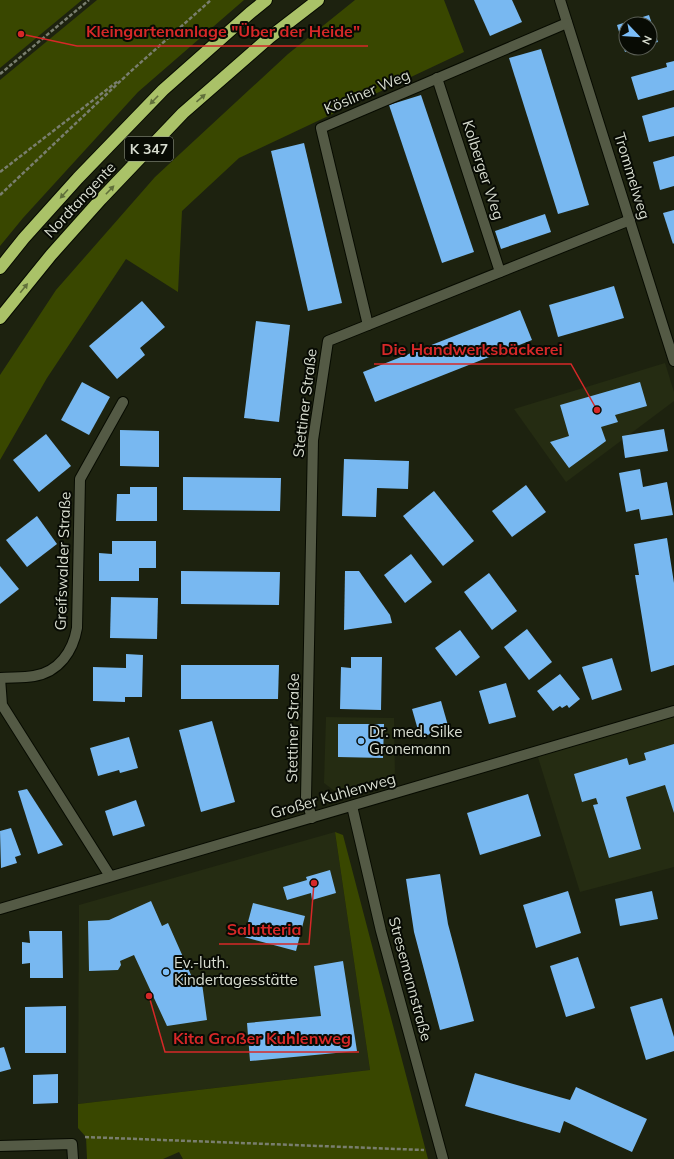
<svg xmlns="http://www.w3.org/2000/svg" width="674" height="1159" viewBox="0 0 674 1159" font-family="Mulish,sans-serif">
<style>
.built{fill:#252c12}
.green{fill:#394700}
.building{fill:#78b8f1}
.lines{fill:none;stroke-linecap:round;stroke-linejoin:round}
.lane-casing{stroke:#070b00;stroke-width:12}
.street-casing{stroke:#070b00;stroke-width:12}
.highway-casing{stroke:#070b00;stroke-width:14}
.path{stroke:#797e6e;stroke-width:2.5;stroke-dasharray:4 2;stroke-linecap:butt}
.lane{stroke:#545a45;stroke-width:10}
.street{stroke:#545a45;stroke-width:10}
.highway{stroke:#aac268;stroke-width:12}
.oneway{fill:#61703b}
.poi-dot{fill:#7cbef9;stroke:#080b04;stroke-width:1.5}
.labels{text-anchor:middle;stroke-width:4;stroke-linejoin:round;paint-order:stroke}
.shield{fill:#080b04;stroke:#9a9e93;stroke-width:1}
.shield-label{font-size:14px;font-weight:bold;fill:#d8ddd0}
.street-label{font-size:15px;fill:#d8ddd0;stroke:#080b04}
.poi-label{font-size:15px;fill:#d8ddd0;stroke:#080b04;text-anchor:start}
.leader{fill:none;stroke:#d62828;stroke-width:1.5}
.callout-dot{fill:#d62828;stroke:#080b04;stroke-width:1.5}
.callout-label{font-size:16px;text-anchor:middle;font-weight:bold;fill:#d62828;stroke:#080b04;stroke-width:4;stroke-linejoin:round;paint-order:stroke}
</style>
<rect width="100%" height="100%" fill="#1d220f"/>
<g class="built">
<path d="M665,363L674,392V401L566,482L514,409Z"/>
<path d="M674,711V867L580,892L536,751Z"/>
<path d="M326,717L394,718L395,778L336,792L324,783Z"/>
<path d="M335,832L370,1070L78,1104L79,905Z"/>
</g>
<g class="green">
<path d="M0,0H82L0,68Z"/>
<path d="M97,0H244L138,92L23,218L0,246V80Z"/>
<path d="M355,0H444L464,52L239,158L182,211L178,292L126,259L47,378L0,460V375L56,290L155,177L288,54Z"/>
<path d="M335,832L343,835L428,1159H183L179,1152L163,1159H87L86,1137L78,1128V1104L370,1070Z"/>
</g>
<g class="building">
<path d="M474,0H512L522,22L490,36Z"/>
<path d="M649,15L658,42L650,44V24H626V48H636L625,52L617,25Z"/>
<path d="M541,49L589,205L558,214L509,58Z"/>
<path d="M674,61V90L638,100L631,77L667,67L666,63Z"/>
<path d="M421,95L474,252L442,263L389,105Z"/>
<path d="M674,107V136L649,142L642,116Z"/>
<path d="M304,143L342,303L308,311L271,151Z"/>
<path d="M674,156V186L660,190L653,162Z"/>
<path d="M674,210V243L673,244L663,213Z"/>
<path d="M545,214L551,232L501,249L495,231Z"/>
<path d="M614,286L624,318L558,337L549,305Z"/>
<path d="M142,301L165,327L140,348L145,355L117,379L89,346Z"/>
<path d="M520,310L532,340L375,402L363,372Z"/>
<path d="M256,321L290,325L279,422L244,418Z"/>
<path d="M82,382L110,397L89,435L61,420Z"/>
<path d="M640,382L647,406L615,415L618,422L601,427L606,441L569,468L550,442L569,436L560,405Z"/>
<path d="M664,429L668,451L625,458L622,436Z"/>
<path d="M120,430L159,431V467L120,466Z"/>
<path d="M46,434L71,466L39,492L13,460Z"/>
<path d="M344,459L409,461L408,489L377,488L376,517L342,516Z"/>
<path d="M640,469L643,487L667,482L673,515L641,520L639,509L626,512L619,473Z"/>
<path d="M183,477L281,478L280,511L183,510Z"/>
<path d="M526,485L546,512L512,537L492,511Z"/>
<path d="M130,487H157V521H116L117,494H130Z"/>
<path d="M434,491L474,541L443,566L403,516Z"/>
<path d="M37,516L57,544L27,567L6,540Z"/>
<path d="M667,538L674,583V665L651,672L635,575H639L634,544Z"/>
<path d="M112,541H156V568H139V581H99V553L112,554Z"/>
<path d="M411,554L432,582L405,603L384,575Z"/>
<path d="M0,566L19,589L0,604Z"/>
<path d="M181,571L280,572L279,605L181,604Z"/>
<path d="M345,571H359L390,615L392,623L344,630Z"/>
<path d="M489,573L517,611L492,630L464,592Z"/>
<path d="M111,597L158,598L157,639L110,638Z"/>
<path d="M527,629L552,662L529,680L504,647Z"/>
<path d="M460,630L480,657L456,676L435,648Z"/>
<path d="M126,654L143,655L142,697H125V702L93,701V667L126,668Z"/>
<path d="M351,657H382L381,710L340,709L341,667L351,668Z"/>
<path d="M612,658L622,690L592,700L582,667Z"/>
<path d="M181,665H279L278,699H181Z"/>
<path d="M560,674L580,699L569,708L567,705L562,708L560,706L553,711L537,691Z"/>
<path d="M506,683L516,717L489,724L479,691Z"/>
<path d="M441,701L449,729L420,737L412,709Z"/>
<path d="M212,721L235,802L201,812L179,730Z"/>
<path d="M338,724H384L383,758L338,757Z"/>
<path d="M129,737L138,768L120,773L119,770L98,776L90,748Z"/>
<path d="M674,744V813L665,785L626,797L641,849L609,858L593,805L598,804L596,798L582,802L574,774L627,758L629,765L646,760L644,753Z"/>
<path d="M27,789L63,845L38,854L18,791Z"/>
<path d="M528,794L541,836L480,855L467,813Z"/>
<path d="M136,800L145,826L113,836L105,811Z"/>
<path d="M11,828L21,855L15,857L17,863L1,868L0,831Z"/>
<path d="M330,870L336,893L312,900L311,893L287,900L283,887L307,880L306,877Z"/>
<path d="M440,874L448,924L474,1021L440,1030L414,932L406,879Z"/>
<path d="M568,891L581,933L536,948L523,905Z"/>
<path d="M652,891L658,919L620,926L615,899Z"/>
<path d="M151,901L162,926L168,923L195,984L202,983L207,1020L167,1026L134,955L120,961L121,965L118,970L89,971L88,921L109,920Z"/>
<path d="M253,903L305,916L296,951L244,937Z"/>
<path d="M29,931H62L63,978H30V963L22,964V942L30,943Z"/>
<path d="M578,957L595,1008L566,1017L550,966Z"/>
<path d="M343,961L357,1051L250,1061L247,1023L321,1016L314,966Z"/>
<path d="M662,998L674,1037V1051L646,1060L630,1007Z"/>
<path d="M66,1006V1053H25V1007Z"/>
<path d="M4,1047L11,1069L0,1072V1048Z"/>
<path d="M475,1073L570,1100L576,1087L647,1119L632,1152L564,1121L560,1133L465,1106Z"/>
<path d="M58,1074V1103L33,1104V1075Z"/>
</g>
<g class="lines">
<g class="lane-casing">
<path id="lane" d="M0,678C11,677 23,678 34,676C59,672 73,651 77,628L80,479L123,402"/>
</g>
<g class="street-casing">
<g id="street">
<path d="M560,0L674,361"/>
<path d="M437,78L500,272"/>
<path d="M368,325L321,128L567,23"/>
<path d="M0,678L2,705L110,876"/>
<path d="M352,806L381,931L443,1159"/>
<path d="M312,818L306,798L313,440L328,341L630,220"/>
<path d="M0,909L674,711"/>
<path d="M0,1146L72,1144L73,1159"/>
</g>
</g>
<g class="highway-casing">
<g id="highway">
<path d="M0,268L24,238L78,178L163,90L250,13L266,0"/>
<path d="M0,318L51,255L101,199L183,113L270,37L318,0"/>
</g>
</g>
<g class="path">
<path d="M0,74L89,0"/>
<path d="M0,172L118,81"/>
<path d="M0,195L130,72L211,0"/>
<path d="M85,1137L424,1150"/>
</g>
<use href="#lane" class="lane"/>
<use href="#street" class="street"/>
<use href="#highway" class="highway"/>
</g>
<defs><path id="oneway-solid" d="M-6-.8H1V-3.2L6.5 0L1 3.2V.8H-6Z"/></defs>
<g class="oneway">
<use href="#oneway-solid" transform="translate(201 98) rotate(-41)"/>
<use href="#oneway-solid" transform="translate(154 100) rotate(134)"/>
<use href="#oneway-solid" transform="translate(110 190) rotate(-46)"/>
<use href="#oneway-solid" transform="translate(64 194) rotate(132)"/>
<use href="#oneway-solid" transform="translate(24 288) rotate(-51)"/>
</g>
<g class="poi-dot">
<circle cx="361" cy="741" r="4"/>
<circle cx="166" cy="972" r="4"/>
</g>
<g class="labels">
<rect class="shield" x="125" y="137" width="48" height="24" rx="3"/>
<g class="shield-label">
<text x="149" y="154">K 347</text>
</g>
<g class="street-label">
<text transform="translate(367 92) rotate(-23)" y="5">Kösliner Weg</text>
<text transform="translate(483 170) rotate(72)" y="5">Kolberger Weg</text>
<text transform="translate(632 176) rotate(73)" y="5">Trommelweg</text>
<text transform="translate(80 200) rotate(-47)" y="5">Nordtangente</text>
<text transform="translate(305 403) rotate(-83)" y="5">Stettiner Straße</text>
<text transform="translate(63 561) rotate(-88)" y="5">Greifswalder Straße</text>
<text transform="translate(293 728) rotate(-89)" y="5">Stettiner Straße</text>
<text transform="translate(333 796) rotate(-16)" y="5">Großer Kuhlenweg</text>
<text transform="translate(410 979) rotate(75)" y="5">Stresemannstraße</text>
</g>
<g class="poi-label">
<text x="369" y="737">Dr. med. Silke<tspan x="369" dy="17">Gronemann</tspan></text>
<text x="174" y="968">Ev.-luth.<tspan x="174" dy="17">Kindertagesstätte</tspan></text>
</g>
</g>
<path class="leader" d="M21 34L77 46H368M597 410L571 364H374M314 883L309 944H219M149 996L165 1052H359"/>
<g class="callout-dot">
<circle cx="21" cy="34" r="4"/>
<circle cx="597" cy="410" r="4"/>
<circle cx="314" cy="883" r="4"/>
<circle cx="149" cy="996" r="4"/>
</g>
<g class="callout-label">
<text x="223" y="37">Kleingartenanlage "Über der Heide"</text>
<text x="472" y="355">Die Handwerksbäckerei</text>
<text x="264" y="935">Salutteria</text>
<text x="262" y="1044">Kita Großer Kuhlenweg</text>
</g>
<g transform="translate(638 36) rotate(115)"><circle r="19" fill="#080b04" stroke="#5b5f56"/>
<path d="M0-3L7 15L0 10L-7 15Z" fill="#7cbef9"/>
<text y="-6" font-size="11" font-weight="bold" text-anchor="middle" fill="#d8ddd0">N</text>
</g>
</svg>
